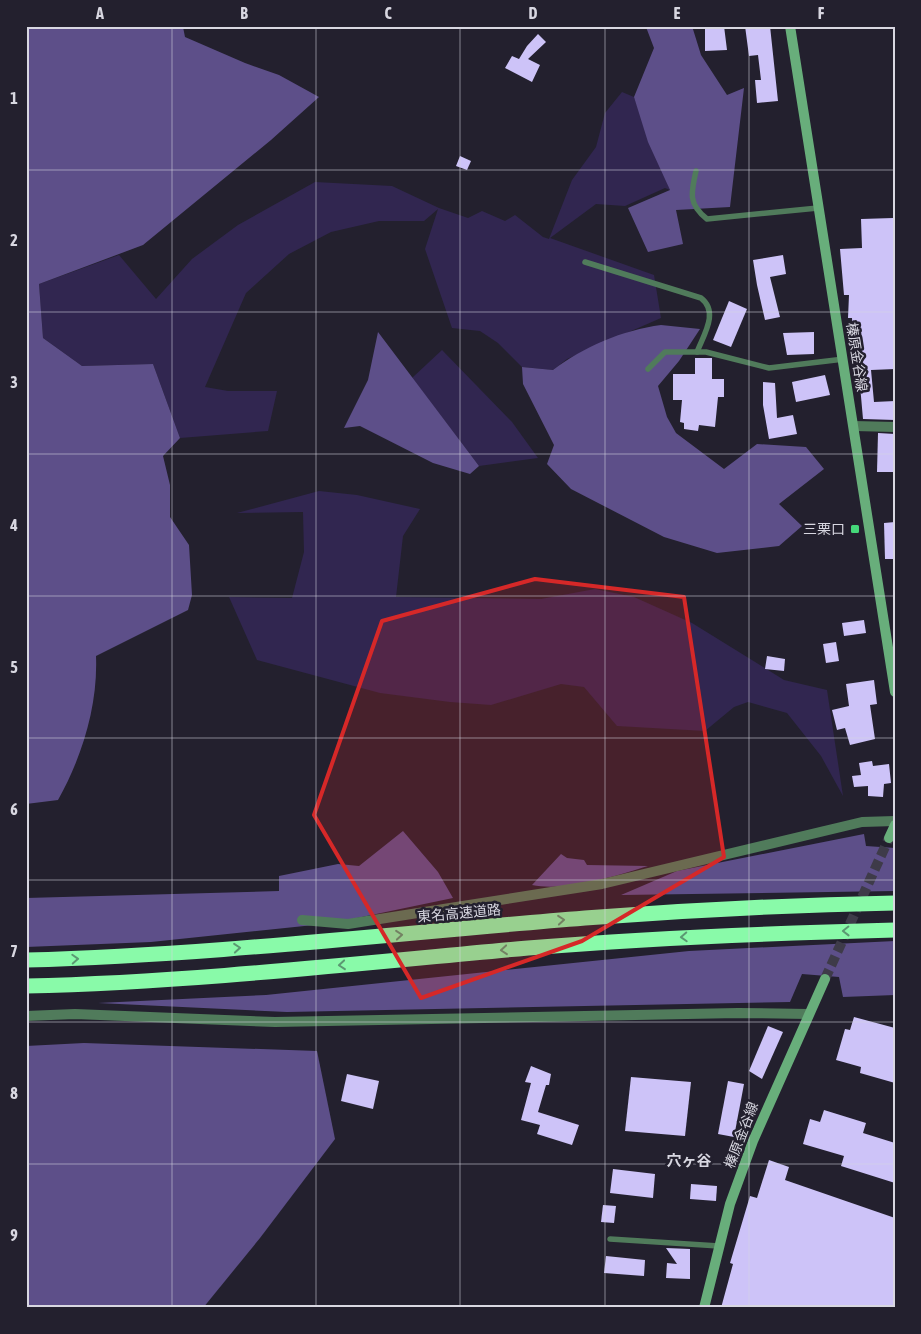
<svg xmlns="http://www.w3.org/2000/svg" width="921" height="1334" viewBox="0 0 921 1334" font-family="'Asap Condensed','Noto Sans JP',sans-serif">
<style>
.green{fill:#312650}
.forest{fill:#5d4f89}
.building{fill:#cdc3f8}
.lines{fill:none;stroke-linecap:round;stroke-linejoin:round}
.secondary-tunnel{stroke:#3e3b49;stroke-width:10;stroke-dasharray:10 5;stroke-linecap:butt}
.service{stroke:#507b5b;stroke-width:5.5}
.minor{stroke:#507b5b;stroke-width:10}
.secondary{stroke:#68ae7b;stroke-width:10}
.motorway{stroke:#89faa9;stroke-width:15}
.oneway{stroke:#5b9872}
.marked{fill:#d62828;fill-opacity:0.2;stroke:#d62828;stroke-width:4;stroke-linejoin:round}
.grid{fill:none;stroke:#d8d7e1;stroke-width:1;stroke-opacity:0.55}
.poi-dot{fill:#45d77a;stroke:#23202e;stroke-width:2}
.labels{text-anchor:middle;stroke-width:5;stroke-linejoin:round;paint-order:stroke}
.street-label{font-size:14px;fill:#d8d7e1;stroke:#23202e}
.poi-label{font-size:14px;fill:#d8d7e1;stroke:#23202e;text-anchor:end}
.neighbourhood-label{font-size:15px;font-weight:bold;fill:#d8d7e1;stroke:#23202e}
.neatline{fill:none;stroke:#d8d7e1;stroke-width:2}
.grid-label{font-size:16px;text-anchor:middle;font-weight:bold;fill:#d8d7e1}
</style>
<rect width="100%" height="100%" fill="#23202e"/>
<g class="green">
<path d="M622,92L634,97L670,190L665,188L625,206L596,204L550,238L654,275L661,318L567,359L553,370L522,367L498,343L480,331L452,328L425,249L438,209L424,221H379L331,232L289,254L246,293L205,387L228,391H277L268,431L180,438L153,364L82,366L43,338L39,284L119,255L156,299L192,259L238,225L315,182L392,186L439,208L468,218L482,211L505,221L515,215L543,237L549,239L572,180L596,147L605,113Z"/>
<path d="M442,350L512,422L538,458L479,466L412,378Z"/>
<path d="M319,491L357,495L420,509L403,536L396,597L541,599L595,589L634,597L692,623L784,680L827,690L843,796L821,756L787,713L748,702L734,707L705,731L617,726L584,687L561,684L491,705L450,702L380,693L257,660L229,597L292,598L304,552L303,512L237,513Z"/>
</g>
<g class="forest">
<path d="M26,26L183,27L185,37L245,63L279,75L319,97L271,140L143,245L39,284L43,338L82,366L153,364L180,438L163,456L170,485V517L189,545L192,595L188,610L96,656C98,706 82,757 58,800L26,804Z"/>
<path d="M649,26H692L701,55L727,95L744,88L730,207L676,210L683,244L648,252L628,208L670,190L648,142L634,97L654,48L646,27Z"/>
<path d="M661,325L700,329L679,361L658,386L667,417L676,433L724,469L757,444L806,447L824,469L779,504L802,526L779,546L717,553L664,537L571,489L547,464L554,445L523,384L522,367L553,370C583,347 623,330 661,325Z"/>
<path d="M378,332L479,466L470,474L433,463L360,426L344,428L368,380Z"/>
<path d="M403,831L438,872L453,898L333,923L151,942L26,947V898L279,891V876L338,864L359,866Z"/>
<path d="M864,834L866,846L895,848V891L621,895L677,871Z"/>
<path d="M561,854L567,858L584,860L587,865L648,866C616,876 565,892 532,885Z"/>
<path d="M895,941V995L843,997L839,977L802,974L790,1002L287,1012L98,1003L266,995L689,951Z"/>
<path d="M84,1043L317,1051L335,1139L260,1238L203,1308H26V1046Z"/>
</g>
<g class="building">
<path d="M705,26H724L727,50L705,51Z"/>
<path d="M745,26H770L778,101L757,103L755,80H761L758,55L749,56Z"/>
<path d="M538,34L546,42L528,59L540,65L532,82L505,68L512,56L519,59L527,46Z"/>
<path d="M460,156L471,161L467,170L456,166Z"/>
<path d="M893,218L895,369L871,370L874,402L895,401V420L863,419L856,340L853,341L852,318H848L849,295H844L840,249L862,248L861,219Z"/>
<path d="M783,255L786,274L770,277L780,317L765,320L757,285L753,260Z"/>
<path d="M729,301L747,309L731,347L713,340Z"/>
<path d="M814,332V354L787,355L783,333Z"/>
<path d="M695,358H712V379H724V397H718L715,427L699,425L698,431L684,429V423L680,422L682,400H673V374H695Z"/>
<path d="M825,375L830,395L796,402L792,382Z"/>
<path d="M763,382L775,383L777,418L793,415L797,434L769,439L763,405Z"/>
<path d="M878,433L895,434V472H877Z"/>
<path d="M895,522V559H885L884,523Z"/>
<path d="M864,620L866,633L844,636L842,623Z"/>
<path d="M836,642L839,661L826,663L823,644Z"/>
<path d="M767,656L785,659L784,671L765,669Z"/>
<path d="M874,680L877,704L870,705L875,739L850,745L845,728L837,730L832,710L849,706L846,684Z"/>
<path d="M872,761L873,766L889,764L891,783L884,784L883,797L868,796V786L854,787L852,776L861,775L859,763Z"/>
<path d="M854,1017L895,1028V1083L860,1073L861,1067L836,1060L845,1029L850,1030Z"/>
<path d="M768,1026L783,1032L762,1079L749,1071Z"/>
<path d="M531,1066L551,1074L549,1085H546L538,1112L579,1125L572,1145L537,1134L540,1125L521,1120L531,1083L525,1082Z"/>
<path d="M347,1074L379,1081L373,1109L341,1101Z"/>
<path d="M631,1077L691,1082L685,1136L625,1131Z"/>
<path d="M728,1081L744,1084L734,1137L718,1134Z"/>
<path d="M824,1110L866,1123L863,1133L895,1143V1183L841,1166L844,1156L803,1144L810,1119L820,1122Z"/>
<path d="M769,1160L789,1167L785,1180L895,1218V1308H721L733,1264L730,1263L750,1196L757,1198Z"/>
<path d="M613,1169L655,1174L653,1198L610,1193Z"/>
<path d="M691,1184L717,1186L716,1201L690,1199Z"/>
<path d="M603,1205L616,1206L614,1223L601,1222Z"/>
<path d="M666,1248L690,1249V1279L666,1278L667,1263L677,1264Z"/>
<path d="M606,1256L645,1260L644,1276L604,1273Z"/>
</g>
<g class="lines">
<path class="secondary-tunnel" d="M825,979L889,838"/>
<g class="service">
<path d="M696,171C691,193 688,204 707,219L818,208"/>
<path d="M585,262L701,298C719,312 704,334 697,352"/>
<path d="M648,369L665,352H706L769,368L844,359"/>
<path d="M610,1239L719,1246"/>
</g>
<g class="minor">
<path d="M854,426L895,427"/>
<path d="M302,920L348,924L602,884L862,822L895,821"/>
<path d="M26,1016L75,1014L275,1022L738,1013L808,1014"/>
</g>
<g class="secondary">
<path d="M790,26L895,692"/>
<path d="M889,838L895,825"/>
<path d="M704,1308L730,1204L753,1141L825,979"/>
</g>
<g class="motorway">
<path d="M26,960C213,955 398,933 585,918C688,910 791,905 895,903"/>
<path d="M26,986C194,982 361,963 528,948C650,938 772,933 895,930"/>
</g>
</g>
<defs><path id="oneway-chevron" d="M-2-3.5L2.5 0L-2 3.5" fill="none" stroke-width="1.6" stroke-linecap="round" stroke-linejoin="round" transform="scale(1.25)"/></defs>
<g class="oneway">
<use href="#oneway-chevron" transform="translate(561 920) rotate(-5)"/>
<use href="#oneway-chevron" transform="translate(846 931) rotate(179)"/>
<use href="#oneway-chevron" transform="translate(399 935) rotate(-5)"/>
<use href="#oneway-chevron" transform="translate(684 937) rotate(177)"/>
<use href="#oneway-chevron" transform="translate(237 948) rotate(-5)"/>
<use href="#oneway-chevron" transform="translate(504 950) rotate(175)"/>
<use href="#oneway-chevron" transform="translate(75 959) rotate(-3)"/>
<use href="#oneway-chevron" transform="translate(342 965) rotate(175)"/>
</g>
<path class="marked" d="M535,579L684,597L724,857L582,941L421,998L314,815L382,621Z"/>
<path class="grid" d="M172,26V1308M316,26V1308M460,26V1308M605,26V1308M749,26V1308M26,170H895M26,312H895M26,454H895M26,596H895M26,738H895M26,880H895M26,1022H895M26,1164H895"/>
<rect class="poi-dot" x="850" y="524" width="10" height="10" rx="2.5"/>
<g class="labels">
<g class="street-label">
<text transform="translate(857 357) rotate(81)" y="5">榛原金谷線</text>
<text transform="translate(459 913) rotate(-5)" y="5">東名高速道路</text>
<text transform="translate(741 1135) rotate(-69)" y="5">榛原金谷線</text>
</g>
<g class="poi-label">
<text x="845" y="534">三栗口</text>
</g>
<g class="neighbourhood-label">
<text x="689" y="1166">穴ヶ谷</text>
</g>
</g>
<rect width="921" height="1334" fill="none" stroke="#23202e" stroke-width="55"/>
<rect x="28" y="28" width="866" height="1278" class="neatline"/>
<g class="grid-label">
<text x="100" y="19">A</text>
<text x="244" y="19">B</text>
<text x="388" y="19">C</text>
<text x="533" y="19">D</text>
<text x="677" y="19">E</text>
<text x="821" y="19">F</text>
<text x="14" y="104">1</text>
<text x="14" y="246">2</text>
<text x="14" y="388">3</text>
<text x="14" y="531">4</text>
<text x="14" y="673">5</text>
<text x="14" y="815">6</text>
<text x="14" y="957">7</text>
<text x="14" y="1099">8</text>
<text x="14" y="1241">9</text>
</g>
</svg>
